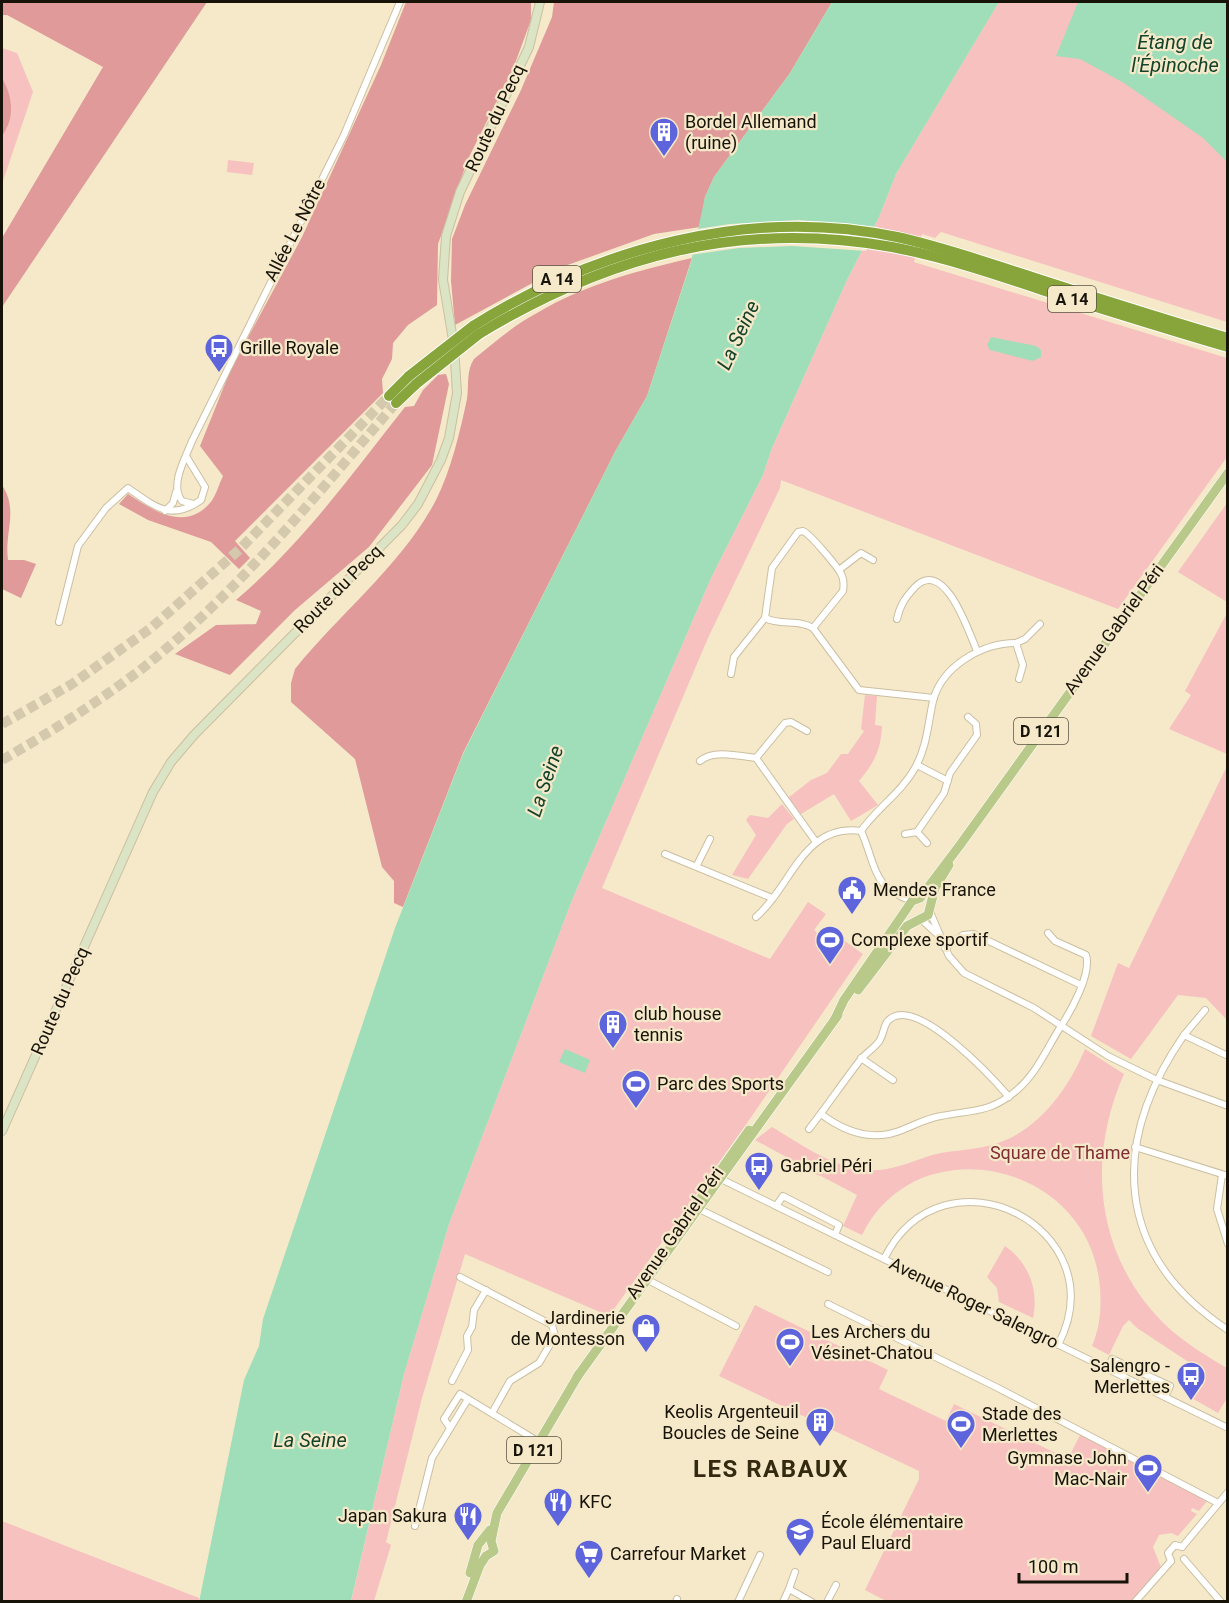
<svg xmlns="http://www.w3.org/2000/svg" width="1229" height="1603" viewBox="0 0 1229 1603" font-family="Roboto,sans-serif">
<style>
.green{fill:#f7c1c0}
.forest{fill:#df9a99}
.water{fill:#9fdeb8}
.pier{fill:#f5e9ca}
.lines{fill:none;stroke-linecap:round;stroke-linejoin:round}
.highway-tunnel{stroke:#d4c9ad;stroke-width:10;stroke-dasharray:10 5;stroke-linecap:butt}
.street-casing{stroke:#cbbfa1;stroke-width:8}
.secondary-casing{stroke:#cbbfa1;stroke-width:10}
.primary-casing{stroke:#fff;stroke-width:10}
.highway-casing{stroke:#fff;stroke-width:12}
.street{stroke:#fff;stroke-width:6}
.secondary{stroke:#dbe4c4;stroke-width:8}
.primary{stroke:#b8c989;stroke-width:9}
.highway{stroke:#88a53b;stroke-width:10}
.highway-bridge-casing{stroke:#fff;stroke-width:12;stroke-linecap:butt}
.highway-bridge{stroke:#88a53b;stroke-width:10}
.labels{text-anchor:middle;stroke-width:4.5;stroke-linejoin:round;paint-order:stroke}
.shield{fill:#f5e9ca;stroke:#5a5342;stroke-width:1.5}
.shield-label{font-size:16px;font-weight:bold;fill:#171308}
.street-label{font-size:18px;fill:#171308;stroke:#f5e9ca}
.poi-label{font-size:18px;fill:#171308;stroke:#f5e9ca;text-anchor:start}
.park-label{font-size:18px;fill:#802e33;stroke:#f5e9ca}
.water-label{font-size:20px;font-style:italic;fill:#13442b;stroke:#f5e9ca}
.district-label{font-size:24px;font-weight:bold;letter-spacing:1.5px;fill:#342a10;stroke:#f5e9ca}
</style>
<rect width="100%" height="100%" fill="#f5e9ca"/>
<g class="green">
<path d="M999,2H1227V322L941,232L935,238L922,234L914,262L1227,358V457L1118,609L781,480L780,488L708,638L602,888L770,959L808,902L826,914L814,930L831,945L835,939L840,942L842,939L863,954L745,1126L609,1316L465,1254L422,1398L386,1542L391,1545L374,1601L351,1602L404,1374L449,1224L572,900L711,578L763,475L772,448L847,280L879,217L896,174Z"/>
<path d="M2,48L17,53L33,92L2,184Z"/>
<path d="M228,160L254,163L252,175L227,172Z"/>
<path d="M1227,503L1228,602H1227L1178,572Z"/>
<path d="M1227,613L1228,754H1227L1169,729L1191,695L1185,691Z"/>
<path d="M865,695L877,696L875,725L882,726C881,750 874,763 859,781L878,805L851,821L834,794L801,814L788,798L811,780L827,773L841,754H848L864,731L861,729Z"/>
<path d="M1227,766V1020L1206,998L1178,995L1131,1059L1091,1036L1118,963L1129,968Z"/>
<path d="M782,804L794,819L787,824L748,879L732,875L756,835L746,820L750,815L768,818Z"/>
<path d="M1085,1049L1124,1074C1085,1162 1096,1262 1171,1330C1187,1344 1208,1357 1227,1368V1398L1218,1413L1188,1396L1195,1383L1187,1373L1190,1363L1137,1328L1129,1320L1123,1326L1109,1355L1092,1346C1101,1325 1102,1303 1099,1279C1083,1161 916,1126 862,1235L843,1226L857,1195L821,1176L799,1169L801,1165L755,1140L772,1127C799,1143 826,1163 858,1169C884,1174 905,1164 929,1156C948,1150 968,1151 988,1146C1035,1135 1067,1092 1085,1049Z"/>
<path d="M1005,1246C1029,1263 1039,1290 1033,1318L999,1302L997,1288L987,1277Z"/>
<path d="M755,1305L888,1370L879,1389L946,1421L954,1404L1068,1459L1082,1431L1208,1500L1199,1511L1192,1508L1191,1511L1197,1514L1178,1536L1171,1533L1159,1535L1153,1547L1162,1570L1135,1601H886L865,1590L919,1479V1471L719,1376Z"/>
<path d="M2,1521L199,1598V1601H2Z"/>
</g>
<g class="forest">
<path d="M2,2H207L2,307V238L103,67L7,15H2Z"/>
<path d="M406,2H531V20L513,69L468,159L438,244L437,305L408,325L393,343L392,359L382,379L383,393L235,541L250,558L239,569L211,542L148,520L119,504L128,494C152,510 185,532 210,503C216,496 219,484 223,476L200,446L231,369L302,237L381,65Z"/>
<path d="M554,2H832L790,73L714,177L705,197L700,227L654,234L562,267L455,325L451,281L452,239L465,205L521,90L552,17Z"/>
<path d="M2,78C13,97 15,118 2,136Z"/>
<path d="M692,258L647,396L616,450L463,753L403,907L394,903V881L382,867L355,759L291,702V683L295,669C340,613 402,565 436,500C451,470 460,432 467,399C469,385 466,371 474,359C494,343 514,325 537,313C584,285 639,270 692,258Z"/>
<path d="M446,374L449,384L432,465L369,547L295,610L230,675L175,654L216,625L256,624L261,611L236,600C302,544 352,474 405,407L414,406L423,390L438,375Z"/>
<path d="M2,485C19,511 4,532 8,560H24L36,564L21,598L2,589Z"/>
</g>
<g class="water">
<path d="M832,2H999L896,174L879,217L847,280L772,448L763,475L711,578L572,900L449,1224L404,1374L351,1601L199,1602L244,1380L259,1346L263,1319L395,928L463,754L616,450L647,396L691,262L705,197L714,177L790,73Z"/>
<path d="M1078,2H1227V162L1203,138L1124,83L1080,59L1056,56Z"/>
<path d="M991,337L1036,346L1041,350V357L1033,361L990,350L987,345Z"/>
<path d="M565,1049L590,1060L585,1073L559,1062Z"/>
</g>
<path class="pier" d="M799,220L878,227L866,251L792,246L739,248L690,255L697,229L730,224Z"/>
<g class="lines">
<g class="highway-tunnel">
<path d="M2,724L72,684L151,628L240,549L389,396"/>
<path d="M2,760C49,733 95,704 139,671C236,595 315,496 396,403"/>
</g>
<g class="street-casing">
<g id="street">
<path d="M193,504L182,501C169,485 186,457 192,441L344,135L400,2"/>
<path d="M165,511L173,503L176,492"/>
<path d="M839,570L861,553L873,560"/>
<path d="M765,618C780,626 799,619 813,628L859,690L934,698"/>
<path d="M897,619C900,605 905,598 915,587C945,557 969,633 977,651"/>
<path d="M59,622L78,546L106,508L128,488C154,506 171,522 201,500L205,487L186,456"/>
<path d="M731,674L734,657L765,618L772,568L798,532L803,531C811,535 835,564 840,572C844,578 844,585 843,591L813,628"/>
<path d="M1019,679L1023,665L1016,643L1025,639L1040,624"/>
<path d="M756,758L816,842"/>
<path d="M700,761C713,749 740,756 756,758L785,723L791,722L807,731"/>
<path d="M917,765L948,781"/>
<path d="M917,832L927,843"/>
<path d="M905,834L917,832L944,793L950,773L977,735L976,724L968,717"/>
<path d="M665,854L772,898"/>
<path d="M697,865L710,839"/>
<path d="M912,901C870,886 877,866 861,831C877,808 901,793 915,768C927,747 928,723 933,701C942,666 982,643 1016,643"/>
<path d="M930,912L949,956L964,973L1034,1008L1108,1056L1157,1080L1228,1106"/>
<path d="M756,917C792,886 803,823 861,831"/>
<path d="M921,919L936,933"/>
<path d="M945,948L963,935L974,934L1081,985"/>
<path d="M1184,1035L1205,1010"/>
<path d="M1228,1056L1184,1035C1110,1142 1113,1254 1228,1330"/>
<path d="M861,1058L893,1080"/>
<path d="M821,1114C845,1132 873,1142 902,1130C915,1125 927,1118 941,1116C972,1110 991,1113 1017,1090C1037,1073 1047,1048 1061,1026C1071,1011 1092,973 1086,955L1055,941L1048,933"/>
<path d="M809,1129C827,1106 843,1082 861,1059C867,1052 876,1047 880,1040C885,1031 883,1022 893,1017C922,1002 991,1076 1009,1097"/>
<path d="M1135,1147L1228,1176"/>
<path d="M1222,1175L1217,1209L1228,1244"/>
<path d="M721,1179L1228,1428"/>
<path d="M776,1206L783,1196L839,1225L835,1235"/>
<path d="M697,1208L828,1272"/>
<path d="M884,1259C943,1139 1119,1228 1058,1345"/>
<path d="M460,1277L552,1325L555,1336L539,1363L510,1381L492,1413"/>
<path d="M648,1280L736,1326"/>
<path d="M828,1304L998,1388L1218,1503"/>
<path d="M1108,1369L1112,1359L1170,1386L1165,1397"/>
<path d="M452,1381L468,1350L467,1336L472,1327L474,1310L486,1290"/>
<path d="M450,1428L444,1419L460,1394L539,1442"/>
<path d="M415,1526L432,1458L468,1399"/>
<path d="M1182,1547L1228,1492"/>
<path d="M1184,1559L1221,1602"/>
<path d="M1171,1561L1168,1553L1175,1545L1182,1547"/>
<path d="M789,1589L795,1572"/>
<path d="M676,1602L677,1599"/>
<path d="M738,1602L760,1555"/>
<path d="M783,1602L789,1589L812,1602"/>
<path d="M827,1602L836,1585"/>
<path d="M1135,1602L1171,1561"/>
</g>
</g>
<g class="secondary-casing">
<path id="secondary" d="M2,1131L153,792L171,762L194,735L402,525L418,504L441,460L449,438L457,393L454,346L443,280L446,236L460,192L529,47L540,2"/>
</g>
<g class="primary-casing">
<g id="primary">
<path d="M858,990L907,926L928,915L935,888L949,865"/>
<path d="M835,1019L844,1000L912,901L920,898L960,845L1228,473"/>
<path d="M675,1234L749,1130"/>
<path d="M577,1377L838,1015"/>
<path d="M470,1573L478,1545L490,1530"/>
<path d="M466,1602L480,1565L486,1556L494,1551L491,1541L497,1513L579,1374"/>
</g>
</g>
<g class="highway-casing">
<g id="highway">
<path d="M473,326C597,248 750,206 897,237C943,247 988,263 1032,277C1097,298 1162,319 1228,338"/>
<path d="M479,334C609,255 740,220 892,247C944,257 995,274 1045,291C1106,310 1166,329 1228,347"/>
<path d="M389,396L409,376"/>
<path d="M396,403L416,384"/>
</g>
</g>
<use href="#street" class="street"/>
<use href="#secondary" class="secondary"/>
<use href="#primary" class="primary"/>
<use href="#highway" class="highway"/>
<g class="highway-bridge-casing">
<g id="highway-bridge">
<path d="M409,376L473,326"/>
<path d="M416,384L479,334"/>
</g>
</g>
<use href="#highway-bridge" class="highway-bridge"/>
</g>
<defs>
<g id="building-pin" transform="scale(1.5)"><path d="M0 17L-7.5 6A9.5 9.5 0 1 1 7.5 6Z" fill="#5d64dc" stroke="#f5e9ca"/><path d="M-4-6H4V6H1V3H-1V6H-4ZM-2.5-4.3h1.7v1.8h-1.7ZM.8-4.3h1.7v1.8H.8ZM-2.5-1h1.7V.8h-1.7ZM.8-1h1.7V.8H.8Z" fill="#fff"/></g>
<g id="bus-pin" transform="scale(1.5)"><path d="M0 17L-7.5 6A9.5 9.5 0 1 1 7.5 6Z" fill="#5d64dc" stroke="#f5e9ca"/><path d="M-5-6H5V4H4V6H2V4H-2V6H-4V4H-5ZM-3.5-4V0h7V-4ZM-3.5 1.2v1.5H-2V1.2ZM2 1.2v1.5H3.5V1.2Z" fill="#fff"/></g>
<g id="civic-pin" transform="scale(1.5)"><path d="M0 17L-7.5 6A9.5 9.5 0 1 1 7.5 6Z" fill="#5d64dc" stroke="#f5e9ca"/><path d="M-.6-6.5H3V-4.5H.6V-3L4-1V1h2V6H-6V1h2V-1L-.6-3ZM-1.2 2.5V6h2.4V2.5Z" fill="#fff"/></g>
<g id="stadium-pin" transform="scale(1.5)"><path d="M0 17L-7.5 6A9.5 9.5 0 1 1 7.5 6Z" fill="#5d64dc" stroke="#f5e9ca"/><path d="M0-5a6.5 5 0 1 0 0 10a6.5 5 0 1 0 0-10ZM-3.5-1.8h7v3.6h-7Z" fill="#fff"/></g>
<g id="shop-pin" transform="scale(1.5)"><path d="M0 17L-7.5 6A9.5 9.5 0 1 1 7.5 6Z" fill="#5d64dc" stroke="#f5e9ca"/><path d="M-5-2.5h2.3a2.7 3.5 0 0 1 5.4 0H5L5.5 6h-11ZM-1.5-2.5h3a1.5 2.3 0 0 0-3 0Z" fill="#fff"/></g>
<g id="restaurant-pin" transform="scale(1.5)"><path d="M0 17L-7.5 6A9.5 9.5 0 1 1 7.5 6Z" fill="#5d64dc" stroke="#f5e9ca"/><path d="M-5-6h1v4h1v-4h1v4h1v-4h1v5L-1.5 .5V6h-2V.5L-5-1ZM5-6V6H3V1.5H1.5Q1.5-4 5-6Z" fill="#fff"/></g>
<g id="school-pin" transform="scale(1.5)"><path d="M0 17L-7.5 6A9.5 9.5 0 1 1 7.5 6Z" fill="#5d64dc" stroke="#f5e9ca"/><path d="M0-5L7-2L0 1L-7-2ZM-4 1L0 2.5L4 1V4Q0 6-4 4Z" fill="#fff"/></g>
<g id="supermarket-pin" transform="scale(1.5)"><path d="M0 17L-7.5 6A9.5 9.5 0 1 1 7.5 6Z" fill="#5d64dc" stroke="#f5e9ca"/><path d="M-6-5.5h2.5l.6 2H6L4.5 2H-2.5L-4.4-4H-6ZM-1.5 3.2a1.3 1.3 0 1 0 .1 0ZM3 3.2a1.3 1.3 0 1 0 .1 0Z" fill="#fff"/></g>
</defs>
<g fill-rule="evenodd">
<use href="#building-pin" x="664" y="132"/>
<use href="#bus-pin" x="219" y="348"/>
<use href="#civic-pin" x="852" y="890"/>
<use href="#stadium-pin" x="830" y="940"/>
<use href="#building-pin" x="613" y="1024"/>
<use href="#stadium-pin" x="636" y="1084"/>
<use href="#bus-pin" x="759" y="1166"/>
<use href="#shop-pin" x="646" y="1328"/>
<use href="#stadium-pin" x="790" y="1342"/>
<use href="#bus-pin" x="1191" y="1376"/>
<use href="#building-pin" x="820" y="1422"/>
<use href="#stadium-pin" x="961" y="1424"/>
<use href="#stadium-pin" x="1148" y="1468"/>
<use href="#restaurant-pin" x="558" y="1502"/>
<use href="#restaurant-pin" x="468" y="1516"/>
<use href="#school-pin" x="800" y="1532"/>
<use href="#supermarket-pin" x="589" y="1554"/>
</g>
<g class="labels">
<g class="shield">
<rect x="533" y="266" width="48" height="26" rx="4.5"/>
<rect x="1048" y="286" width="48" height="26" rx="4.5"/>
<rect x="1014" y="718" width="54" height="26" rx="4.5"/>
<rect x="507" y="1437" width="54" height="26" rx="4.5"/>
</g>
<g class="shield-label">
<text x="557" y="285">A 14</text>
<text x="1072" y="305">A 14</text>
<text x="1041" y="737">D 121</text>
<text x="534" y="1456">D 121</text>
</g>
<g class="street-label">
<text transform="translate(495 118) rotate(-65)" y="6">Route du Pecq</text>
<text transform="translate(295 230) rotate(-63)" y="6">Allée Le Nôtre</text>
<text transform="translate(338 589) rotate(-45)" y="6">Route du Pecq</text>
<text transform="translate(1114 629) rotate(-54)" y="6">Avenue Gabriel Péri</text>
<text transform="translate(60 1001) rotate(-66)" y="6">Route du Pecq</text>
<text transform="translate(675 1233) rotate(-55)" y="6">Avenue Gabriel Péri</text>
<text transform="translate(974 1303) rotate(26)" y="6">Avenue Roger Salengro</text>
</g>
<g class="poi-label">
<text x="685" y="128">Bordel Allemand<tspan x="685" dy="21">(ruine)</tspan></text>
<text x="240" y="354">Grille Royale</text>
<text x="873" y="896">Mendes France</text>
<text x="851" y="946">Complexe sportif</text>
<text x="634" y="1020">club house<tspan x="634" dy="21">tennis</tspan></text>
<text x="657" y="1090">Parc des Sports</text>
<text x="780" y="1172">Gabriel Péri</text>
<text x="625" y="1324" text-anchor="end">Jardinerie<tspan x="625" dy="21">de Montesson</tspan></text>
<text x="811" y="1338">Les Archers du<tspan x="811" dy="21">Vésinet-Chatou</tspan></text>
<text x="1170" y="1372" text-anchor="end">Salengro -<tspan x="1170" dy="21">Merlettes</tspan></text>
<text x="799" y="1418" text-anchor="end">Keolis Argenteuil<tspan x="799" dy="21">Boucles de Seine</tspan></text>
<text x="982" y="1420">Stade des<tspan x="982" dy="21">Merlettes</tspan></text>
<text x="1127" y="1464" text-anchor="end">Gymnase John<tspan x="1127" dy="21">Mac-Nair</tspan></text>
<text x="579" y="1508">KFC</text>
<text x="447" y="1522" text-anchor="end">Japan Sakura</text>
<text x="821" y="1528">École élémentaire<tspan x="821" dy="21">Paul Eluard</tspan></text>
<text x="610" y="1560">Carrefour Market</text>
</g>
<g class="park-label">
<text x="1060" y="1159">Square de Thame</text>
</g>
<g class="water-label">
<text x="1175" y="49">Étang de<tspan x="1175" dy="23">l'Épinoche</tspan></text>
<text transform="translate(738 335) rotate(-65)" y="7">La Seine</text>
<text transform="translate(545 781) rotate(-71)" y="7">La Seine</text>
<text x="310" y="1447">La Seine</text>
</g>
<g class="district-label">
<text x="771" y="1477">LES RABAUX</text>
</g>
</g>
<rect width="1229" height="1603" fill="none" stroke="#171308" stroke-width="6"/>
<path d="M1019 1573v9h108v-9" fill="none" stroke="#171308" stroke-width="3"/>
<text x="1028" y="1573" font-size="18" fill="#171308" stroke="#f5e9ca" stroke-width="4.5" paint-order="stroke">100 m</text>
</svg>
